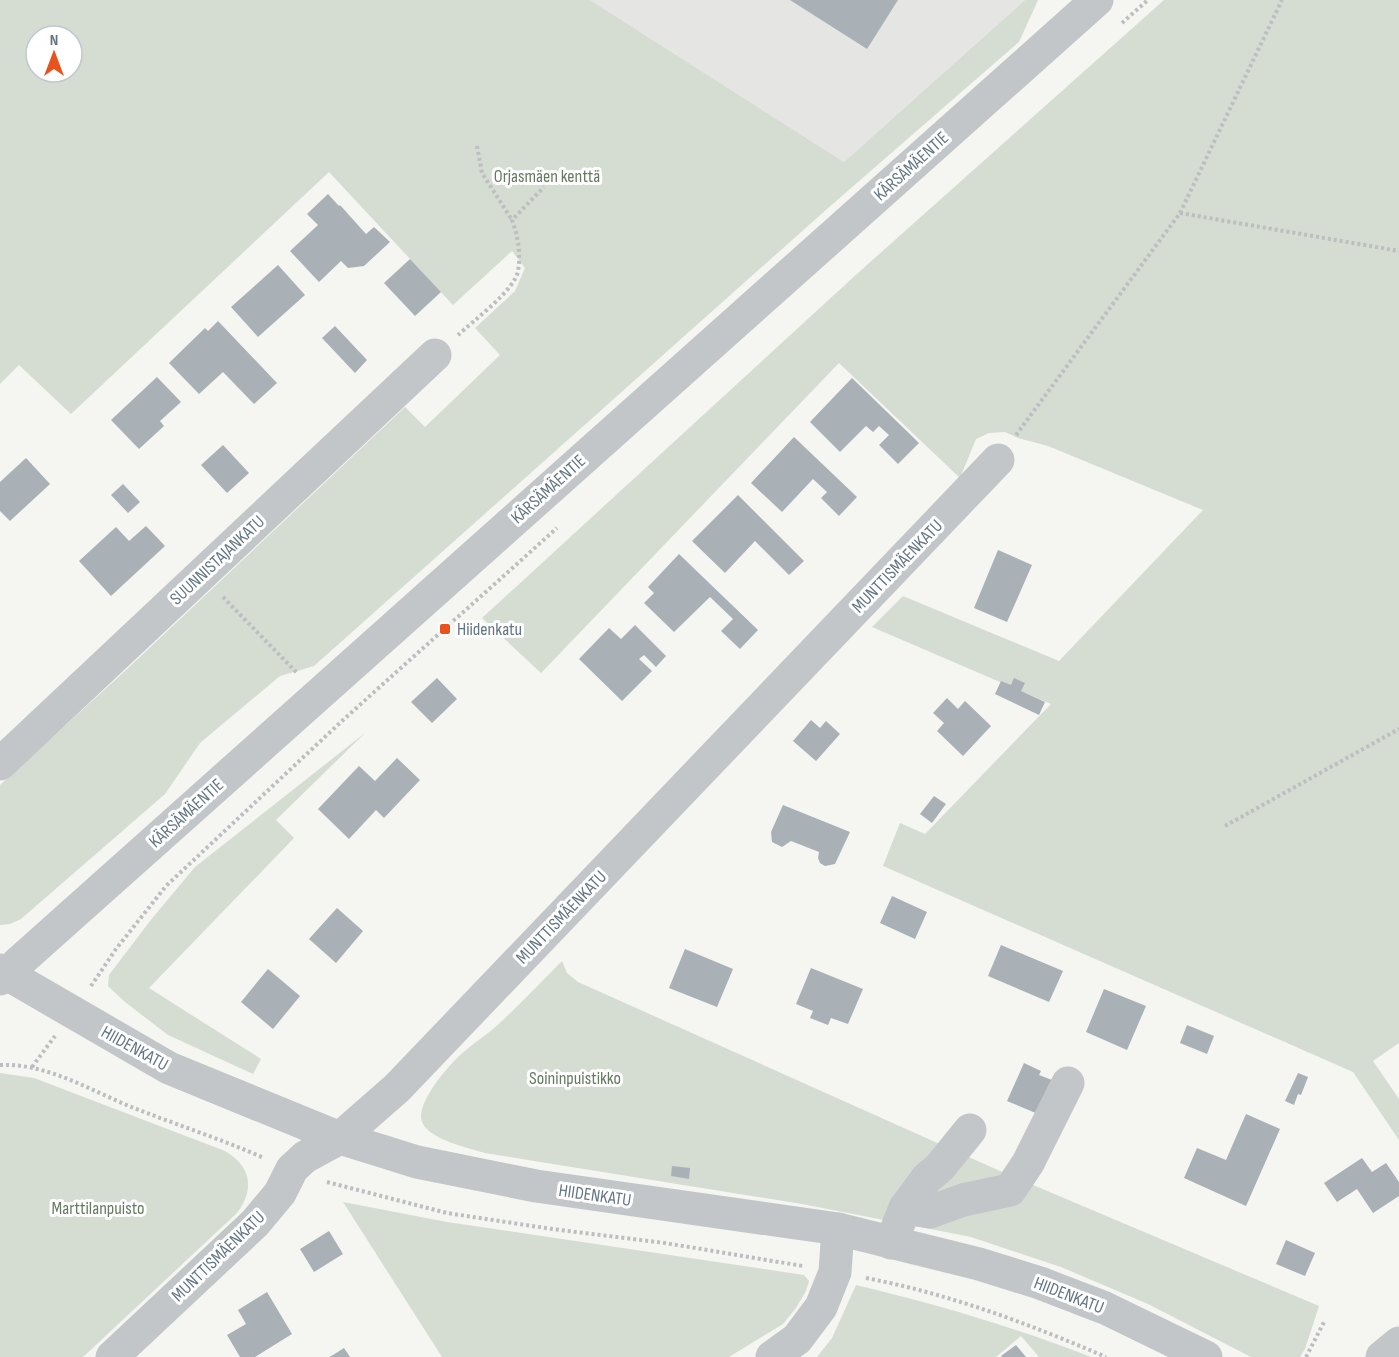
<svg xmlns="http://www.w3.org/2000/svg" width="1399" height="1357" viewBox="0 0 1399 1357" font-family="'Sofia Sans Condensed',sans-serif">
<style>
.built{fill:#e5e6e4}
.green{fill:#d5dcd2;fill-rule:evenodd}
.building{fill:#a9b1b6}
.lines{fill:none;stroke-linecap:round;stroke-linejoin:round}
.path{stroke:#bcbec0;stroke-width:4;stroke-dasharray:3 3;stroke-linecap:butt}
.minor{stroke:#c2c6c9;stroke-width:33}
.poi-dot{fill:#e9511d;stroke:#fff;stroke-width:2}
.labels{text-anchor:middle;stroke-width:6;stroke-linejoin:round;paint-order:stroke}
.street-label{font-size:18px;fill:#637483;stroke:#fff}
.park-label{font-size:18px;fill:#667a62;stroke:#fff}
.poi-label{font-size:18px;fill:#637483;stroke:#fff;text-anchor:start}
</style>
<rect width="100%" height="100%" fill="#f5f5f1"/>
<path class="built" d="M590,0H1025L844,162Z"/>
<g class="green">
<path d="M0,0H590L844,162L1025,0H1038L1019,42L827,209L314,666L280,676L200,743L165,794L21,919L10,924L0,925V785L125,671L405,407L425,427L500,355L475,328L515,291L525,268L512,251L453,305L329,172L71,414L19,365L0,384ZM36,36H72V72H36Z"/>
<path d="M1164,0H1399V1043L1373,1061L1399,1099V1140L1353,1072L883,866L900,823L925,834L1051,704L872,627L903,596L1059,661L1203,510L1048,446L1018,438L1005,432L989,433L976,439L960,478L839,363L541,673L482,618L858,273Z"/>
<path d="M365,733L276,820L294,838L149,988L261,1059L253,1074L168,1035L125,1002L108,986L109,975L150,921L195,867Z"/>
<path d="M562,961L567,973L578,982L1000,1171L1319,1306L1305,1349L1300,1357H1251L1148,1304L1061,1267L971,1237L802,1204L485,1153C468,1148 432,1140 423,1124C413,1107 445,1070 457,1058C471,1044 489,1034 503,1020C523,1001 542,981 562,961Z"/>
<path d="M0,1073L34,1078L225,1151C251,1166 255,1189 237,1213L83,1357H0Z"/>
<path d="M343,1202L447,1222L804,1275L809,1281L806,1291L796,1308L783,1324L729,1357H442Z"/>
<path d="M856,1285C936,1304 1014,1327 1091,1357H1039L1021,1336L996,1357H817L832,1338Z"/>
</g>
<g class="building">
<path d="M790,0H898L867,49Z"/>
<path d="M328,194L339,206L340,205L366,234L374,227L390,242L364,266L348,268L341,261L319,282L290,251L318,225L307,214Z"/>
<path d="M410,259L441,292L415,316L384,283Z"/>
<path d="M278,265L305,295L258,337L231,307Z"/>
<path d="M218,321L277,383L254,404L223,372L199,394L169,363L205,328L208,331Z"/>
<path d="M335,326L367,360L355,373L322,338Z"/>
<path d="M157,377L181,402L160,421L164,426L139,449L111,420Z"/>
<path d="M852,378L919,443L898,464L879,445L889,435L879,426L873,432L866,426L840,452L810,422Z"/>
<path d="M794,437L857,497L839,516L821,498L827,492L813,479L782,512L751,483Z"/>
<path d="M223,445L249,473L227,493L201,465Z"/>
<path d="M26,458L50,484L10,521L0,511V482Z"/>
<path d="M123,484L140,502L128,513L111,495Z"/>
<path d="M738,495L804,561L789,575L755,541L725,573L692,541Z"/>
<path d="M146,526L165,546L111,596L79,561L116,527L129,541Z"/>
<path d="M998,550L1032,565L1007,622L974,608Z"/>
<path d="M679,554L758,630L740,649L721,631L733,619L710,597L674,632L644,603L654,593L648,587Z"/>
<path d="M635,625L666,656L656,667L644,655L639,659L652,671L622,701L579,659L609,628L621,639Z"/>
<path d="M437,678L457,699L432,723L411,702Z"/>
<path d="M1014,678L1025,683L1021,691L1045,702L1039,715L995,694L1001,681L1011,685Z"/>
<path d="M947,698L958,709L965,701L991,726L963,756L937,731L944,723L933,713Z"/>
<path d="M811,720L820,728L826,721L840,734L816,761L793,741Z"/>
<path d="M397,758L420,780L384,818L376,810L349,839L318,809L359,766L375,781Z"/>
<path d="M934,796L946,804L932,823L920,814Z"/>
<path d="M783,805L850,832L835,864L825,866L820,863L818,858L819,852L791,841L782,847L772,842L771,832Z"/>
<path d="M892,896L927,912L915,939L880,923Z"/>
<path d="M337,908L363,931L336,963L309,939Z"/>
<path d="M1001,945L1063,971L1049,1002L988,976Z"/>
<path d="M685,949L733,969L717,1007L669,988Z"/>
<path d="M811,968L863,989L848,1024L831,1018L828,1025L810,1018L813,1011L796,1004Z"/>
<path d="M268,969L300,996L273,1029L241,1002Z"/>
<path d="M1104,989L1146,1006L1127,1050L1086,1032Z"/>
<path d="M1187,1025L1214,1036L1207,1054L1180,1043Z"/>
<path d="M1024,1063L1041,1071L1039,1075L1052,1080L1038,1114L1007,1101Z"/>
<path d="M1298,1073L1308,1077L1301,1095L1298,1094L1294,1105L1285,1101Z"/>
<path d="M1246,1114L1280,1129L1246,1206L1184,1178L1197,1148L1226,1160Z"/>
<path d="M1362,1158L1372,1172L1386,1163L1399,1182V1196L1373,1213L1357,1189L1337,1202L1324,1183Z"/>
<path d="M672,1166L690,1168L689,1179L671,1176Z"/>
<path d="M329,1231L343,1254L314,1272L300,1249Z"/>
<path d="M1286,1240L1315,1253L1305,1276L1276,1264Z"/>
<path d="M267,1292L292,1334L255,1357H240L227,1335L246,1324L238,1310Z"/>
<path d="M1016,1345L1026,1357H1002L1001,1356Z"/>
<path d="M344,1348L350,1357H329L333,1355Z"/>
</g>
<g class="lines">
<g class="path">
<path d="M1122,23L1148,0"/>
<path d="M477,146L482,173L512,220"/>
<path d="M1180,213L1399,251"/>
<path d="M458,335C473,321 515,290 518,271C521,254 518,236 512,220L544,187"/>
<path d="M1016,435L1180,213L1282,0"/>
<path d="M223,597L297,673"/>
<path d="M1225,826L1399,729"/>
<path d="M91,986L116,949L166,886L343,720L557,528"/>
<path d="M0,1065C48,1063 91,1091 134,1108C177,1125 221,1139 264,1158"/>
<path d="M32,1067L55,1036"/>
<path d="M327,1182L447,1213L552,1229L665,1243L803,1266"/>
<path d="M866,1278C950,1294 1029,1324 1106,1357"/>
<path d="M1306,1357L1324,1322"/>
</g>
<g class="minor">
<path d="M0,764L435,355"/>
<path d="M0,970L169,1068L340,1138L417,1162L536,1186L838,1229L979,1264L1040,1283L1105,1308L1206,1357"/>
<path d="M0,979L1097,0"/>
<path d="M905,1208L927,1178L940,1167L970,1130"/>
<path d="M891,1243L905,1208L930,1212L963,1200L1010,1190L1028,1163L1068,1083"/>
<path d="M112,1357L255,1223L280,1193L292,1169L305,1157L340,1138L397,1088L998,460"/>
<path d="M772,1357L797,1339L821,1307L835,1272L838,1229"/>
<path d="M1382,1357L1399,1343"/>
</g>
</g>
<rect class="poi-dot" x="439" y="623" width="12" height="12" rx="3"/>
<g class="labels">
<g class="street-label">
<text transform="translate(911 166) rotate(-42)" y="6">KÄRSÄMÄENTIE</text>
<text transform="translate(548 489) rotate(-42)" y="6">KÄRSÄMÄENTIE</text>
<text transform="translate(217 560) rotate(-43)" y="6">SUUNNISTAJANKATU</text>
<text transform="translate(897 566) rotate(-46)" y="6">MUNTTISMÄENKATU</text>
<text transform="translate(186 813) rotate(-42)" y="6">KÄRSÄMÄENTIE</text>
<text transform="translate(561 917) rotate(-46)" y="6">MUNTTISMÄENKATU</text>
<text transform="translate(135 1048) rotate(29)" y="6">HIIDENKATU</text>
<text transform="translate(595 1195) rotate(8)" y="6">HIIDENKATU</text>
<text transform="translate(218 1256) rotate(-44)" y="6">MUNTTISMÄENKATU</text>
<text transform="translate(1069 1295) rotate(21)" y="6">HIIDENKATU</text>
</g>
<g class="park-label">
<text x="547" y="182">Orjasmäen kenttä</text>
<text x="575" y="1084">Soininpuistikko</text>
<text x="98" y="1214">Marttilanpuisto</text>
</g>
<g class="poi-label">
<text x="457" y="635">Hiidenkatu</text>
</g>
</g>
<g transform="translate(54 54)"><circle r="28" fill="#ffffff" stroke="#c1c7cd" stroke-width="1.5"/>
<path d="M0-4.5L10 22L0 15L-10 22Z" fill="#e9511d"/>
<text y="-9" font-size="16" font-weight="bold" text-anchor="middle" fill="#637483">N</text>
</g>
</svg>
